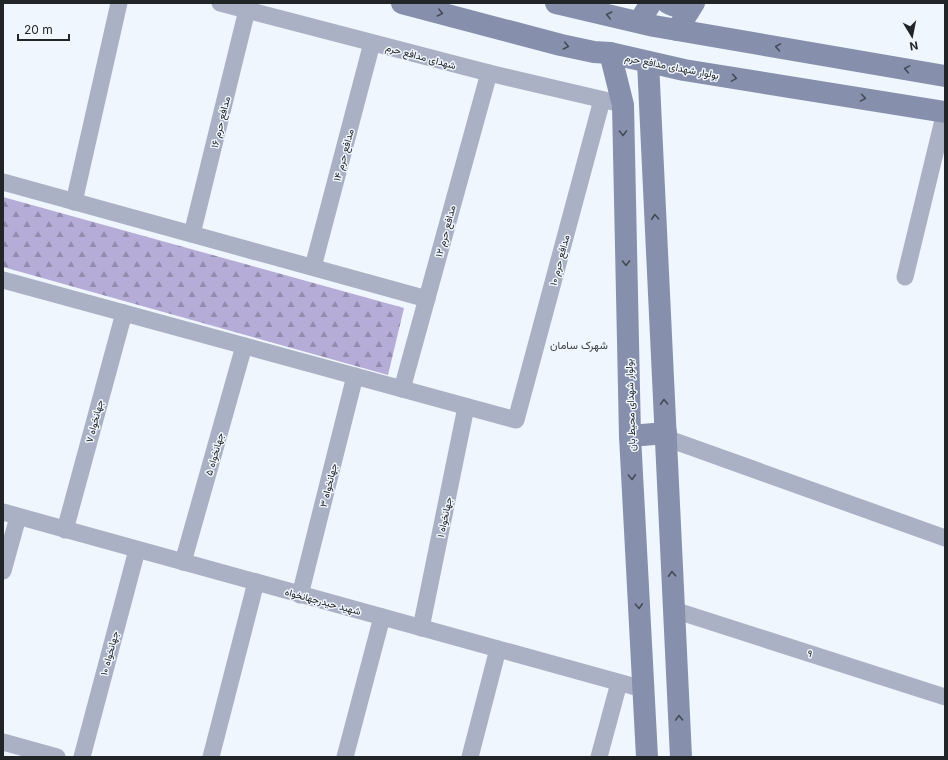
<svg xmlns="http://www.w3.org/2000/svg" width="948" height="760" viewBox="0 0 948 760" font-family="Inter,Vazirmatn,sans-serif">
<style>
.forest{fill:url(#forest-firs)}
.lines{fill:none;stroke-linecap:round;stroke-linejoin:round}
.street{stroke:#aab1c4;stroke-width:17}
.secondary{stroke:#8690ac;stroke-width:22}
.oneway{stroke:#454a56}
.labels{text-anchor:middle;stroke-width:3;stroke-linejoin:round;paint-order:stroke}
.street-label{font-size:10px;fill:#222527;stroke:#eff6fd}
.neighbourhood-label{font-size:11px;fill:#3b4146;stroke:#eff6fd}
</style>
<defs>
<pattern id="forest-firs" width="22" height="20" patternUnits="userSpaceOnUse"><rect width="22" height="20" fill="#b6acd8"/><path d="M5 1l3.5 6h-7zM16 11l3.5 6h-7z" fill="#948caf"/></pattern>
</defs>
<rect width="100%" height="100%" fill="#eff6fd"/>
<path class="forest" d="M3,197L404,308L388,375L3,267Z"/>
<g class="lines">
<g class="street">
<path d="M220,3L489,73L613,102"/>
<path d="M3,182L427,299"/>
<path d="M74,202L119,3"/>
<path d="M192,234L247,10"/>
<path d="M313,267L372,43"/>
<path d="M905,277L945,112"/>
<path d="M3,280L516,420L602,100"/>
<path d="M402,389L489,73"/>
<path d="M666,438L945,538"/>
<path d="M3,512L643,689"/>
<path d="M65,530L124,313"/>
<path d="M183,562L244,346"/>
<path d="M3,571L18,517"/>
<path d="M300,595L355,376"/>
<path d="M674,610L945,697"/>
<path d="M421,628L466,407"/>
<path d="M3,742L57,757"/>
<path d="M82,757L137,550"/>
<path d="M211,757L256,582"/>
<path d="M345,757L382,617"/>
<path d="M470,757L498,649"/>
<path d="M599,757L619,683"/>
</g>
<g class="secondary">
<path d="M402,3L561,45L594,52L610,53L684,70L945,112"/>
<path d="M556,3L654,26L945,76"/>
<path d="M668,3C676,8 683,7 691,3"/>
<path d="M639,22L651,3"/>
<path d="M677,30L694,3"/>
<path d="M610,53L623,105L630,436L647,757"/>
<path d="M648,62L681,757"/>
<path d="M630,436L666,433"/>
</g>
</g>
<defs><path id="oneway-chevron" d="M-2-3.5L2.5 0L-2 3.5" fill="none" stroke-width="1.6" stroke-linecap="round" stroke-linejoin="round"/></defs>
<g class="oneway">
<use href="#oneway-chevron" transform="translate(440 13) rotate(14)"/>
<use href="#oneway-chevron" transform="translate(609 15) rotate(-167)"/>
<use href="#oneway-chevron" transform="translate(566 46) rotate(12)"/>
<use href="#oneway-chevron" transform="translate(778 47) rotate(-170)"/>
<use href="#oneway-chevron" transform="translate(907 69) rotate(-170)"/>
<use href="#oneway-chevron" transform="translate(734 78) rotate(9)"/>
<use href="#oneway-chevron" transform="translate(863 98) rotate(9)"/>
<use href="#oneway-chevron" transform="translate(623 133) rotate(89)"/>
<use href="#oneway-chevron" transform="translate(655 217) rotate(-93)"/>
<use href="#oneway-chevron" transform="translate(626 263) rotate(89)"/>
<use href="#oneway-chevron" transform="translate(664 402) rotate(-93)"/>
<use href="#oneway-chevron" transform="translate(632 477) rotate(87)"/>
<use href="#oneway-chevron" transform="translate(672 574) rotate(-93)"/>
<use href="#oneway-chevron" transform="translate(639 606) rotate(87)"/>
<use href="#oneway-chevron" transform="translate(679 718) rotate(-92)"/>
</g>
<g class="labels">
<g class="street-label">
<text transform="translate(421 56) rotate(15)" y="4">شهدای مدافع حرم</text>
<text transform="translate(672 66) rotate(11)" y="4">بولوار شهدای مدافع حرم</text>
<text transform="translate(220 122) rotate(-76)" y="4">مدافع حرم ۱۶</text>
<text transform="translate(343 155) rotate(-75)" y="4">مدافع حرم ۱۴</text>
<text transform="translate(445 231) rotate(-75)" y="4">مدافع حرم ۱۲</text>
<text transform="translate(559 260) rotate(-75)" y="4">مدافع حرم ۱۰</text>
<text transform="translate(630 405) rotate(-92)" y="4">بولوار شهدای محیط بان</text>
<text transform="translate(94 421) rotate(-75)" y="4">جهانخواه ۷</text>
<text transform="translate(214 454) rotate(-74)" y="4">جهانخواه ۵</text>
<text transform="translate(328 485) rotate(-76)" y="4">جهانخواه ۳</text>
<text transform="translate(444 517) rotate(-78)" y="4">جهانخواه ۱</text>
<text transform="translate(323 601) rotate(15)" y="4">شهید حیدرجهانخواه</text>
<text transform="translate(109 653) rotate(-75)" y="4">جهانخواه ۱۰</text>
<text transform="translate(810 653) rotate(18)" y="4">۹</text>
</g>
<g class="neighbourhood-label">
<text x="579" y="349">شهرک سامان</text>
</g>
</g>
<rect width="948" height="760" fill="none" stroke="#222527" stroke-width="8"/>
<g transform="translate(912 36) rotate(170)" stroke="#eff6fd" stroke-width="3" paint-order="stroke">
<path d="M0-3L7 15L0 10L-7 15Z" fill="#222527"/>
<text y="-6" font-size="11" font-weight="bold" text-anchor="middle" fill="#222527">N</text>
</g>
<path d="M18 34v6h51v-6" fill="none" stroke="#222527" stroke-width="2"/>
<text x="24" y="34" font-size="12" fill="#222527" stroke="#eff6fd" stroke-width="3" paint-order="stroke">20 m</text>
</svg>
